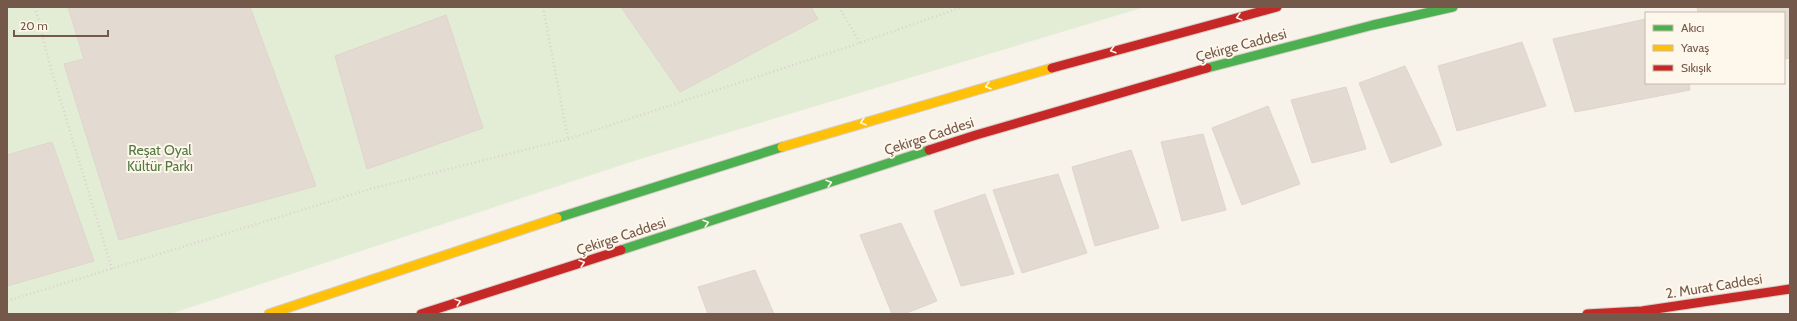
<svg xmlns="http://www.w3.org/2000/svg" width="1797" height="321" viewBox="0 0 1797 321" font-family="Cabin,sans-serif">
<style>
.green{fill:#e3edd5}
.building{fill:#e3dad2;stroke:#dfd5cc}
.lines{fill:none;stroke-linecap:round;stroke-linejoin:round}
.fast-casing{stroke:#d6cec6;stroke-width:11}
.slow-casing{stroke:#d6cec6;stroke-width:11}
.jam-casing{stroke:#d6cec6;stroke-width:11}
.path{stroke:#d9d2ce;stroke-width:2.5;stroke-dasharray:1 3;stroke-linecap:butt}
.fast{stroke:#4caf50;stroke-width:9}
.slow{stroke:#ffc107;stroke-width:9}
.jam{stroke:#c62828;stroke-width:9}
.oneway{stroke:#fef7eb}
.labels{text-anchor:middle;stroke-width:4;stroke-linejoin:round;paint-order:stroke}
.street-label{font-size:14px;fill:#74594b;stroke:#fef7eb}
.park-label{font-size:14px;fill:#547943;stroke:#fef7eb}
</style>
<rect width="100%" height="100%" fill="#f7f2ea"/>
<path class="green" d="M7,7H1145L637,160L170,314H7Z"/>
<g class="building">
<path d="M68,7H250L316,186L119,240L64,64L84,59Z"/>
<path d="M621,7H811L818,19L680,92Z"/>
<path d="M1697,7H1790V58L1784,59V13H1698Z"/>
<path d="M446,15L483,128L367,169L335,56Z"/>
<path d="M1646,19V83H1689L1690,90L1575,112L1553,39Z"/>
<path d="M1522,42L1546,106L1457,131L1438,66Z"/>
<path d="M1405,66L1442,145L1391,163L1359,83Z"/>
<path d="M1346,87L1366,149L1312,163L1291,100Z"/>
<path d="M1268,106L1300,184L1242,205L1212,128Z"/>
<path d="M1203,134L1226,210L1182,221L1161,142Z"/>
<path d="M52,142L94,261L7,286V155Z"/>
<path d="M1131,150L1159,228L1095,246L1072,167Z"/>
<path d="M1058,174L1087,253L1022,273L993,190Z"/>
<path d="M985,194L1014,274L961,286L934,211Z"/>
<path d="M901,223L937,301L904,314H892L860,235Z"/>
<path d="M755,270L774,314H708L698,287Z"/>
</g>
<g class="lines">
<g class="fast-casing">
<g id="fast">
<path d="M1207,68L1373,25L1453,7"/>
<path d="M557,218L782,147"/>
<path d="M621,250L929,150"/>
</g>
</g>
<g class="slow-casing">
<g id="slow">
<path d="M782,147L1052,68"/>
<path d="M269,314L557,218"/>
</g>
</g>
<g class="jam-casing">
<g id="jam">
<path d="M1052,68L1277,7"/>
<path d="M929,150L976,135L1207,68"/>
<path d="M421,314L621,250"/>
<path d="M1587,314L1642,311L1790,289"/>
</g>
</g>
<g class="path">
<path d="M35,7L51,69L112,269"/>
<path d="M543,7L568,139"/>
<path d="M839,7L860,43"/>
<path d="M7,301L370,189L568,139L860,43L962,7"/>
</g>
<use href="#fast" class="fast"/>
<use href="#slow" class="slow"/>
<use href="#jam" class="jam"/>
</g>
<defs><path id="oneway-chevron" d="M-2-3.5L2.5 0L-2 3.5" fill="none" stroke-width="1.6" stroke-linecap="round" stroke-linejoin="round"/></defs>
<g class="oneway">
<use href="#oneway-chevron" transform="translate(1239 17) rotate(165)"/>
<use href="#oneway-chevron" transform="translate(1113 50) rotate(164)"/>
<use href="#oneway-chevron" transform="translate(988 86) rotate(164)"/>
<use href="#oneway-chevron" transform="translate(863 122) rotate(164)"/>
<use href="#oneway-chevron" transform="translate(829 183) rotate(-18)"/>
<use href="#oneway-chevron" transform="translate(706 223) rotate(-18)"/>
<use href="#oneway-chevron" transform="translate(582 263) rotate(-18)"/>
<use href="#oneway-chevron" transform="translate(458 302) rotate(-18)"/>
</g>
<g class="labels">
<g class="street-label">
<text transform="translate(1241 45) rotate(-15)" y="5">Çekirge Caddesi</text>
<text transform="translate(929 136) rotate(-18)" y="5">Çekirge Caddesi</text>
<text transform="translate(621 236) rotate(-18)" y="5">Çekirge Caddesi</text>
<text transform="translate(1714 286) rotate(-9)" y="5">2. Murat Caddesi</text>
</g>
<g class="park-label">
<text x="160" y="155">Reşat Oyal<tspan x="160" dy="16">Kültür Parkı</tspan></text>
</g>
</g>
<rect width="1797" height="321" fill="none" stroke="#74594b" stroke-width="16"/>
<rect x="1645" y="12" width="140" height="72" fill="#fef7eb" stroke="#c7b8ab"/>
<rect x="1653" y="25" width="20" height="6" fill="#4caf50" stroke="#c7b8ab"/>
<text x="1681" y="32" font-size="12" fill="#74594b">Akıcı</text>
<rect x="1653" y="45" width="20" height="6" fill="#ffc107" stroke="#c7b8ab"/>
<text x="1681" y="52" font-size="12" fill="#74594b">Yavaş</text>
<rect x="1653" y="65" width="20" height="6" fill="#c62828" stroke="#c7b8ab"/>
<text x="1681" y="72" font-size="12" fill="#74594b">Sıkışık</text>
<path d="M14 30v6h94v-6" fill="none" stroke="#74594b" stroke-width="2"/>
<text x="20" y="30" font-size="12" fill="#74594b" stroke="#fef7eb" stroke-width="3" paint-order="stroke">20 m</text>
</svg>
